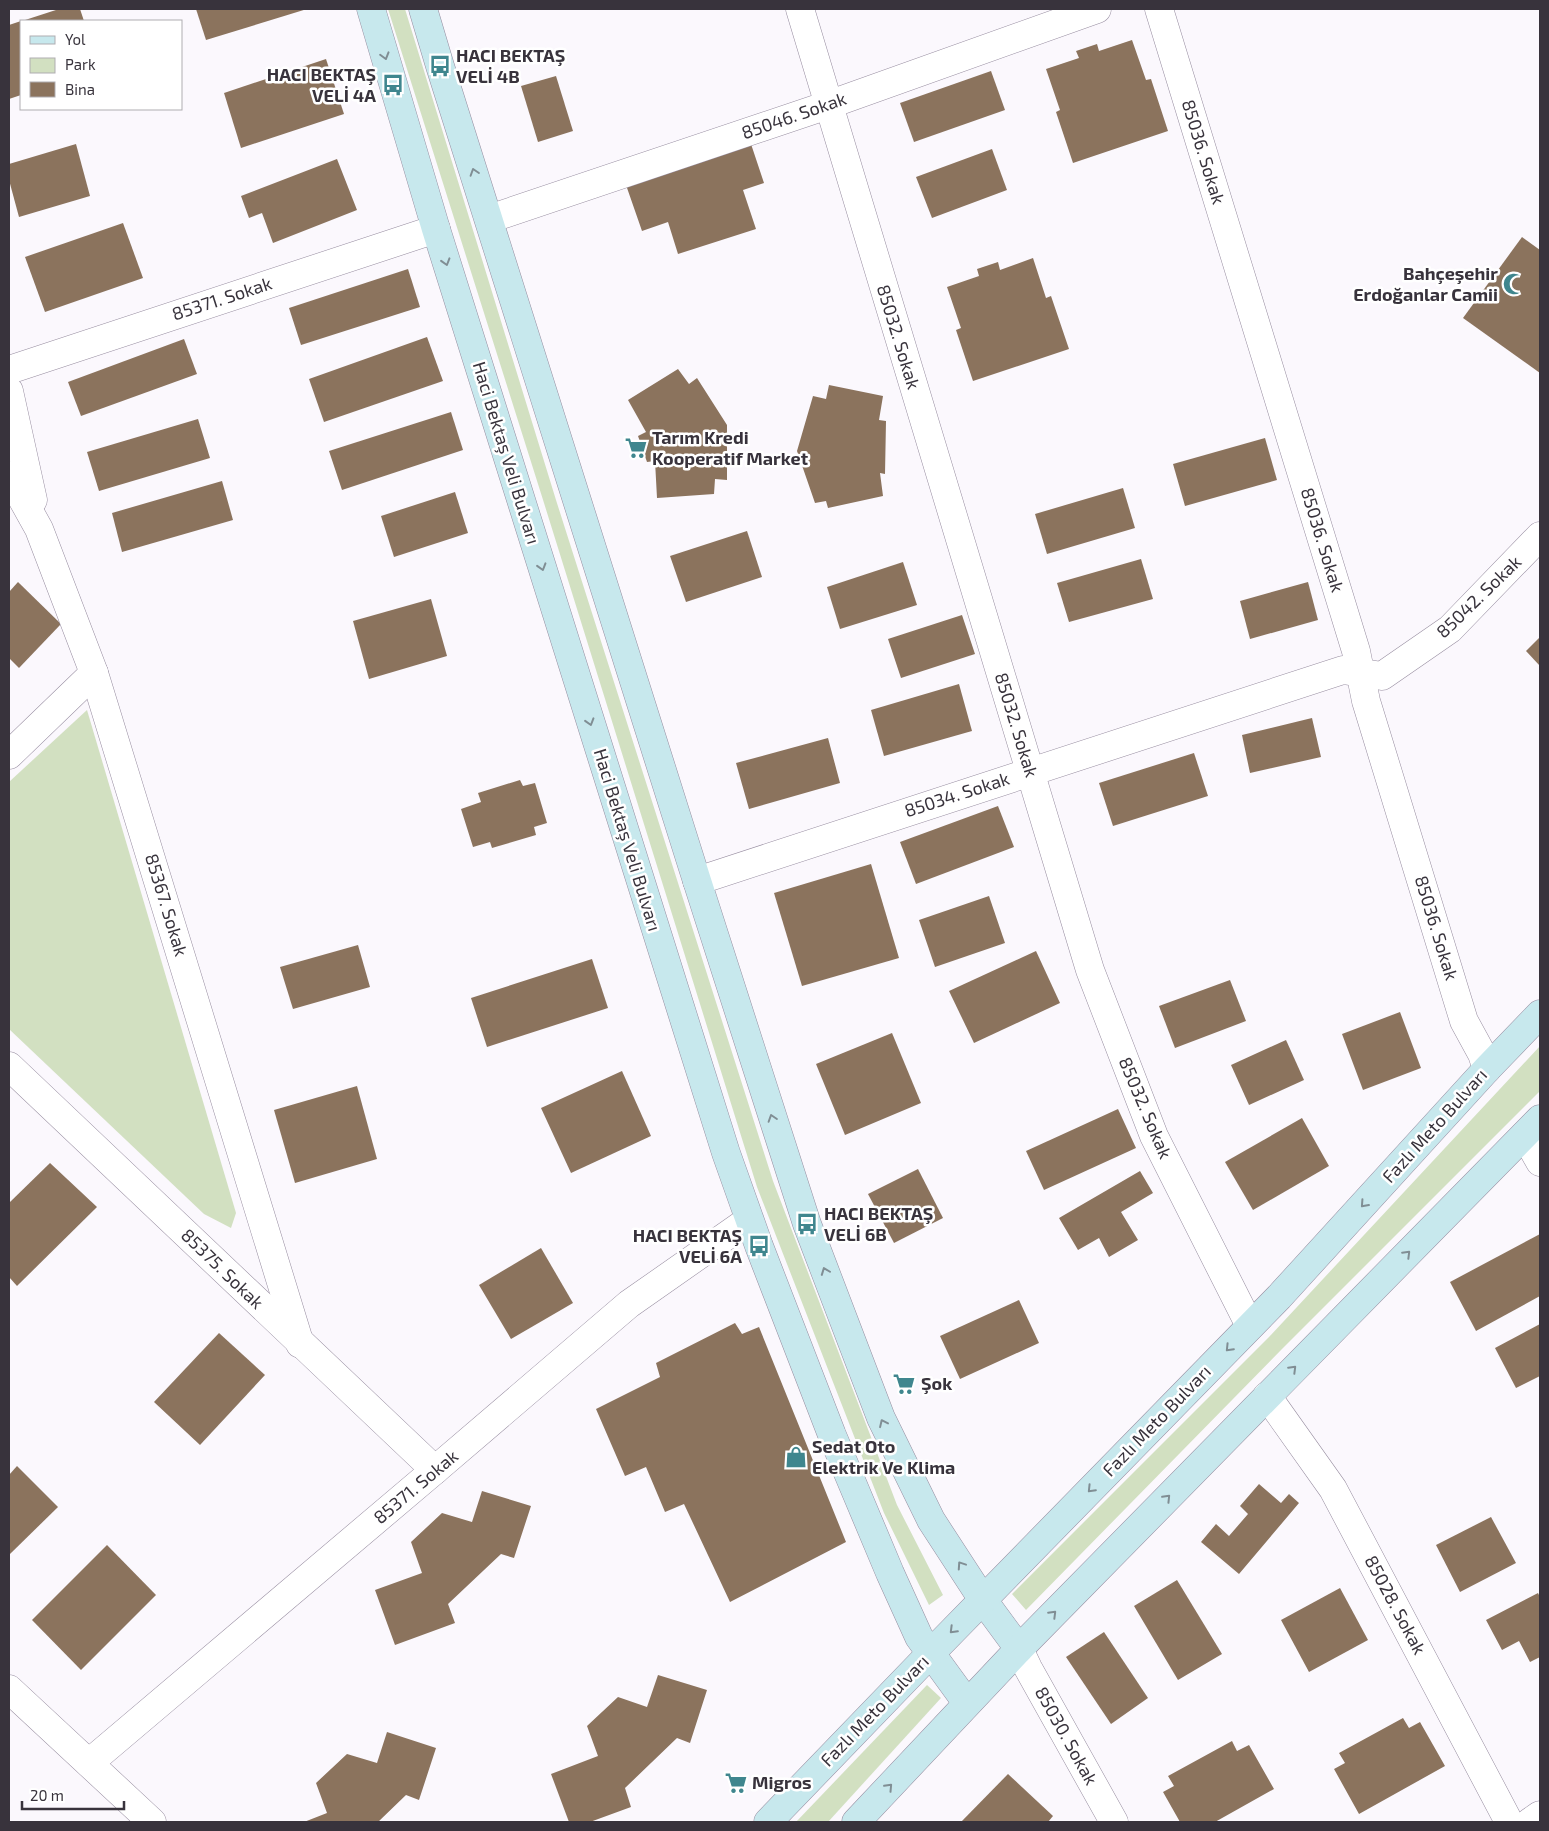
<svg xmlns="http://www.w3.org/2000/svg" width="1549" height="1831" viewBox="0 0 1549 1831" font-family="'Exo 2',sans-serif">
<style>
.green{fill:#d2e0c1}
.building{fill:#8b735d}
.lines{fill:none;stroke-linecap:round;stroke-linejoin:round}
.minor-casing{stroke:#978da0;stroke-width:29}
.secondary-casing{stroke:#978da0;stroke-width:29}
.minor{stroke:#fff;stroke-width:28}
.secondary{stroke:#c7e8ed;stroke-width:28}
.oneway{stroke:#808e94}
.labels{text-anchor:middle;stroke-width:5;stroke-linejoin:round;paint-order:stroke}
.poi-label{font-size:18px;font-weight:bold;fill:#38333c;stroke:#fff;text-anchor:start}
.street-label{font-size:18px;fill:#38333c;stroke:#fff}
</style>
<rect width="100%" height="100%" fill="#fbf8fd"/>
<g class="green">
<path d="M388,9H405L556,500L773,1181L897,1505L943,1595L929,1605L884,1513L757,1187L544,503Z"/>
<path d="M87,710L236,1213L231,1228L204,1214L9,1029V782Z"/>
<path d="M1540,1046V1091L1282,1349L1026,1610L1012,1594L1269,1337Z"/>
<path d="M927,1685L941,1698L828,1822H796Z"/>
</g>
<g class="building">
<path d="M59,9H80L84,21H22Z"/>
<path d="M196,9H307L206,40Z"/>
<path d="M21,21V95L9,99V25Z"/>
<path d="M1132,40L1146,80L1151,79L1168,131L1073,163L1056,112L1060,110L1046,69L1079,58L1076,51L1097,44L1099,51Z"/>
<path d="M326,59L344,114L241,148L224,93Z"/>
<path d="M991,71L1005,110L914,142L900,103Z"/>
<path d="M556,76L573,131L538,142L521,86Z"/>
<path d="M76,144L90,196L19,217L9,180V164Z"/>
<path d="M751,144L764,183L743,190L756,229L678,254L668,222L642,231L626,185Z"/>
<path d="M992,149L1007,190L932,218L916,177Z"/>
<path d="M337,159L357,210L273,243L262,213L249,218L241,196Z"/>
<path d="M123,223L143,278L45,312L25,257Z"/>
<path d="M1522,237L1540,250V373L1463,318Z"/>
<path d="M1033,258L1046,298L1051,296L1069,349L973,381L956,330L961,328L947,287L979,276L977,269L998,262L1000,270Z"/>
<path d="M408,269L420,307L301,345L289,308Z"/>
<path d="M427,337L443,381L324,422L309,379Z"/>
<path d="M184,339L197,374L81,416L68,382Z"/>
<path d="M678,369L689,384L697,378L727,425V480L715,479L714,494L657,498L655,461L647,462L638,436L646,432L628,400Z"/>
<path d="M829,385L883,396L879,420L886,421L885,474L880,473L883,496L828,508L826,501L815,503L797,451L813,396L826,399Z"/>
<path d="M451,412L463,450L342,490L329,451Z"/>
<path d="M198,419L210,458L99,491L87,452Z"/>
<path d="M1265,438L1277,480L1185,506L1173,464Z"/>
<path d="M222,481L233,520L122,552L112,513Z"/>
<path d="M1123,488L1135,528L1047,554L1035,514Z"/>
<path d="M455,492L468,533L394,557L381,516Z"/>
<path d="M747,531L762,577L686,602L670,556Z"/>
<path d="M1141,559L1153,599L1069,622L1057,583Z"/>
<path d="M903,562L917,605L840,629L827,587Z"/>
<path d="M18,582L61,624L19,668L9,658V592Z"/>
<path d="M1308,582L1318,620L1250,639L1240,601Z"/>
<path d="M431,599L447,656L369,679L353,621Z"/>
<path d="M962,615L975,654L901,678L888,639Z"/>
<path d="M1540,637V666L1526,651Z"/>
<path d="M959,684L972,731L884,756L871,710Z"/>
<path d="M1312,718L1321,757L1250,773L1242,735Z"/>
<path d="M828,738L840,783L749,809L736,763Z"/>
<path d="M1194,753L1208,796L1113,826L1099,783Z"/>
<path d="M520,780L523,786L535,783L547,823L534,827L536,835L492,848L490,842L473,847L461,809L481,802L478,793Z"/>
<path d="M998,806L1014,847L916,884L900,842Z"/>
<path d="M871,864L899,958L802,986L774,893Z"/>
<path d="M989,896L1005,943L935,967L919,920Z"/>
<path d="M358,945L370,987L293,1009L280,967Z"/>
<path d="M1036,951L1060,1003L974,1043L949,991Z"/>
<path d="M592,959L608,1008L487,1047L471,998Z"/>
<path d="M1230,980L1246,1021L1175,1048L1159,1006Z"/>
<path d="M1400,1012L1421,1068L1363,1090L1342,1034Z"/>
<path d="M892,1033L921,1103L845,1135L816,1064Z"/>
<path d="M1286,1040L1304,1080L1249,1105L1231,1065Z"/>
<path d="M622,1071L651,1136L571,1173L541,1108Z"/>
<path d="M357,1086L377,1159L295,1183L274,1110Z"/>
<path d="M1118,1109L1136,1148L1044,1190L1026,1151Z"/>
<path d="M1302,1118L1329,1166L1253,1210L1225,1162Z"/>
<path d="M50,1163L97,1207L17,1286L9,1277V1203Z"/>
<path d="M918,1169L943,1218L894,1243L868,1194Z"/>
<path d="M1140,1171L1153,1193L1121,1212L1138,1240L1109,1257L1099,1238L1078,1250L1059,1218Z"/>
<path d="M1540,1234V1296L1476,1331L1450,1282Z"/>
<path d="M541,1248L573,1303L511,1339L479,1285Z"/>
<path d="M1019,1300L1039,1343L960,1379L940,1336Z"/>
<path d="M735,1323L742,1334L759,1327L846,1542L730,1602L684,1504L665,1512L646,1467L625,1476L596,1409L660,1377L656,1363Z"/>
<path d="M1540,1324V1376L1516,1388L1495,1348Z"/>
<path d="M219,1333L265,1375L200,1445L154,1402Z"/>
<path d="M17,1466L58,1507L9,1555V1475Z"/>
<path d="M1259,1484L1281,1503L1289,1494L1299,1503L1239,1574L1201,1542L1216,1524L1229,1536L1248,1514L1240,1506Z"/>
<path d="M482,1491L531,1506L514,1558L501,1554L448,1604L455,1623L395,1645L375,1590L422,1573L411,1542L442,1513L472,1522Z"/>
<path d="M1491,1517L1516,1563L1460,1592L1436,1545Z"/>
<path d="M107,1545L156,1595L81,1670L32,1620Z"/>
<path d="M1177,1580L1222,1654L1178,1680L1134,1606Z"/>
<path d="M1340,1588L1368,1640L1309,1672L1281,1620Z"/>
<path d="M1538,1593L1540,1597V1657L1530,1662L1519,1641L1502,1650L1486,1620Z"/>
<path d="M1104,1632L1148,1698L1111,1724L1066,1657Z"/>
<path d="M658,1675L707,1690L690,1743L677,1738L625,1788L631,1807L590,1822H569L551,1774L598,1756L587,1726L618,1697L647,1707Z"/>
<path d="M1403,1718L1409,1728L1420,1722L1445,1766L1359,1814L1334,1769L1345,1763L1339,1753Z"/>
<path d="M387,1732L436,1748L419,1800L406,1795L378,1822H304L327,1813L316,1783L347,1754L377,1763Z"/>
<path d="M1232,1741L1237,1751L1249,1745L1274,1789L1215,1822H1180L1163,1792L1174,1786L1168,1776Z"/>
<path d="M1008,1774L1053,1816L1048,1822H961Z"/>
</g>
<g class="lines">
<g class="minor-casing">
<g id="minor">
<path d="M800,9L1090,970L1154,1136L1250,1326"/>
<path d="M1159,9L1356,651L1366,701L1464,1021L1482,1054L1487,1069"/>
<path d="M489,219L828,105L1097,9"/>
<path d="M9,370L436,229"/>
<path d="M9,391L33,500"/>
<path d="M9,475L39,529L94,673L300,1344"/>
<path d="M9,755L94,673"/>
<path d="M697,881L1343,670L1382,676L1450,629L1540,536"/>
<path d="M9,1066L435,1470"/>
<path d="M1525,1135L1540,1162"/>
<path d="M1267,1396L1333,1489L1509,1822"/>
<path d="M1019,1649L1028,1668L1114,1822"/>
<path d="M9,1689L152,1822"/>
<path d="M89,1763L435,1470L629,1304L749,1220"/>
<path d="M1530,1822L1540,1815"/>
</g>
</g>
<g class="secondary-casing">
<g id="secondary">
<path d="M371,9L436,229L726,1153L759,1246L832,1435L890,1573L919,1637L967,1703"/>
<path d="M423,9L440,66L697,881L807,1224L881,1418L931,1520L983,1600L1019,1649"/>
<path d="M768,1822L930,1654L1279,1297L1487,1069L1540,1014"/>
<path d="M856,1822L1019,1649L1540,1119"/>
</g>
</g>
<use href="#minor" class="minor"/>
<use href="#secondary" class="secondary"/>
</g>
<defs><path id="oneway-chevron" d="M-2-3.5L2.5 0L-2 3.5" fill="none" stroke-width="1.6" stroke-linecap="round" stroke-linejoin="round" transform="scale(1.25)"/></defs>
<g class="oneway">
<use href="#oneway-chevron" transform="translate(385 56) rotate(74)"/>
<use href="#oneway-chevron" transform="translate(474 172) rotate(-108)"/>
<use href="#oneway-chevron" transform="translate(446 262) rotate(73)"/>
<use href="#oneway-chevron" transform="translate(542 567) rotate(73)"/>
<use href="#oneway-chevron" transform="translate(590 722) rotate(73)"/>
<use href="#oneway-chevron" transform="translate(772 1118) rotate(-108)"/>
<use href="#oneway-chevron" transform="translate(1364 1204) rotate(132)"/>
<use href="#oneway-chevron" transform="translate(1407 1254) rotate(-45)"/>
<use href="#oneway-chevron" transform="translate(825 1271) rotate(-111)"/>
<use href="#oneway-chevron" transform="translate(1229 1348) rotate(134)"/>
<use href="#oneway-chevron" transform="translate(1293 1369) rotate(-45)"/>
<use href="#oneway-chevron" transform="translate(883 1423) rotate(-115)"/>
<use href="#oneway-chevron" transform="translate(1091 1489) rotate(134)"/>
<use href="#oneway-chevron" transform="translate(1167 1498) rotate(-46)"/>
<use href="#oneway-chevron" transform="translate(961 1565) rotate(-124)"/>
<use href="#oneway-chevron" transform="translate(1053 1614) rotate(-45)"/>
<use href="#oneway-chevron" transform="translate(953 1630) rotate(135)"/>
<use href="#oneway-chevron" transform="translate(889 1787) rotate(-47)"/>
</g>
<defs>
<g id="bus-bare" transform="scale(1.725)"><path d="M-5-6H5V4H4V6H2V4H-2V6H-4V4H-5ZM-3.5-4V0h7V-4ZM-3.5 1.2v1.5H-2V1.2ZM2 1.2v1.5H3.5V1.2Z" fill="#3f868e" stroke="#fff" stroke-width="2.5" paint-order="stroke"/></g>
<g id="mosque-bare" transform="scale(1.725)"><path d="M3.5-4.9A6 6 0 1 0 3.5 4.9A5 5 0 1 1 3.5-4.9Z" fill="#3f868e" stroke="#fff" stroke-width="2.5" paint-order="stroke"/></g>
<g id="supermarket-bare" transform="scale(1.725)"><path d="M-6-5.5h2.5l.6 2H6L4.5 2H-2.5L-4.4-4H-6ZM-1.5 3.2a1.3 1.3 0 1 0 .1 0ZM3 3.2a1.3 1.3 0 1 0 .1 0Z" fill="#3f868e" stroke="#fff" stroke-width="2.5" paint-order="stroke"/></g>
<g id="shop-bare" transform="scale(1.725)"><path d="M-5-2.5h2.3a2.7 3.5 0 0 1 5.4 0H5L5.5 6h-11ZM-1.5-2.5h3a1.5 2.3 0 0 0-3 0Z" fill="#3f868e" stroke="#fff" stroke-width="2.5" paint-order="stroke"/></g>
</defs>
<g fill-rule="evenodd">
<use href="#bus-bare" x="440" y="66"/>
<use href="#bus-bare" x="393" y="85"/>
<use href="#mosque-bare" x="1514" y="284"/>
<use href="#supermarket-bare" x="636" y="448"/>
<use href="#bus-bare" x="807" y="1224"/>
<use href="#bus-bare" x="759" y="1246"/>
<use href="#supermarket-bare" x="904" y="1384"/>
<use href="#shop-bare" x="796" y="1457"/>
<use href="#supermarket-bare" x="736" y="1783"/>
</g>
<g class="labels">
<g class="poi-label">
<text x="456" y="62">HACI BEKTAŞ<tspan x="456" dy="21">VELİ 4B</tspan></text>
<text x="376" y="81" text-anchor="end">HACI BEKTAŞ<tspan x="376" dy="21">VELİ 4A</tspan></text>
<text x="1498" y="280" text-anchor="end">Bahçeşehir<tspan x="1498" dy="21">Erdoğanlar Camii</tspan></text>
<text x="652" y="444">Tarım Kredi<tspan x="652" dy="21">Kooperatif Market</tspan></text>
<text x="824" y="1220">HACI BEKTAŞ<tspan x="824" dy="21">VELİ 6B</tspan></text>
<text x="742" y="1242" text-anchor="end">HACI BEKTAŞ<tspan x="742" dy="21">VELİ 6A</tspan></text>
<text x="921" y="1390">Şok</text>
<text x="812" y="1453">Sedat Oto<tspan x="812" dy="21">Elektrik Ve Klima</tspan></text>
<text x="752" y="1789">Migros</text>
</g>
<g class="street-label">
<text transform="translate(794 116) rotate(-19)" y="6">85046. Sokak</text>
<text transform="translate(1203 152) rotate(73)" y="6">85036. Sokak</text>
<text transform="translate(222 299) rotate(-18)" y="6">85371. Sokak</text>
<text transform="translate(898 337) rotate(73)" y="6">85032. Sokak</text>
<text transform="translate(506 453) rotate(73)" y="6">Haci Bektaş Veli Bulvarı</text>
<text transform="translate(1322 540) rotate(73)" y="6">85036. Sokak</text>
<text transform="translate(1479 597) rotate(-44)" y="6">85042. Sokak</text>
<text transform="translate(1016 725) rotate(73)" y="6">85032. Sokak</text>
<text transform="translate(957 795) rotate(-18)" y="6">85034. Sokak</text>
<text transform="translate(627 840) rotate(73)" y="6">Haci Bektaş Veli Bulvarı</text>
<text transform="translate(166 905) rotate(73)" y="6">85367. Sokak</text>
<text transform="translate(1436 928) rotate(73)" y="6">85036. Sokak</text>
<text transform="translate(1145 1108) rotate(67)" y="6">85032. Sokak</text>
<text transform="translate(1435 1126) rotate(-48)" y="6">Fazlı Meto Bulvarı</text>
<text transform="translate(222 1269) rotate(44)" y="6">85375. Sokak</text>
<text transform="translate(1157 1421) rotate(-46)" y="6">Fazlı Meto Bulvarı</text>
<text transform="translate(416 1487) rotate(-40)" y="6">85371. Sokak</text>
<text transform="translate(1395 1605) rotate(62)" y="6">85028. Sokak</text>
<text transform="translate(875 1711) rotate(-46)" y="6">Fazlı Meto Bulvarı</text>
<text transform="translate(1066 1736) rotate(61)" y="6">85030. Sokak</text>
</g>
</g>
<rect width="1549" height="1831" fill="none" stroke="#38333c" stroke-width="20"/>
<rect x="20" y="20" width="162" height="90" fill="#ffffff" stroke="#afadb1"/>
<rect x="30" y="36" width="25" height="8" fill="#c7e8ed" stroke="#afadb1"/>
<text x="65" y="45" font-size="15" fill="#38333c">Yol</text>
<rect x="30" y="58" width="25" height="15" fill="#d2e0c1" stroke="#afadb1"/>
<text x="65" y="70" font-size="15" fill="#38333c">Park</text>
<rect x="30" y="82" width="25" height="15" fill="#8b735d" stroke="#afadb1"/>
<text x="65" y="95" font-size="15" fill="#38333c">Bina</text>
<path d="M22 1801v8h102v-8" fill="none" stroke="#38333c" stroke-width="2.5"/>
<text x="30" y="1801" font-size="15" fill="#38333c" stroke="#ffffff" stroke-width="4" paint-order="stroke">20 m</text>
</svg>
